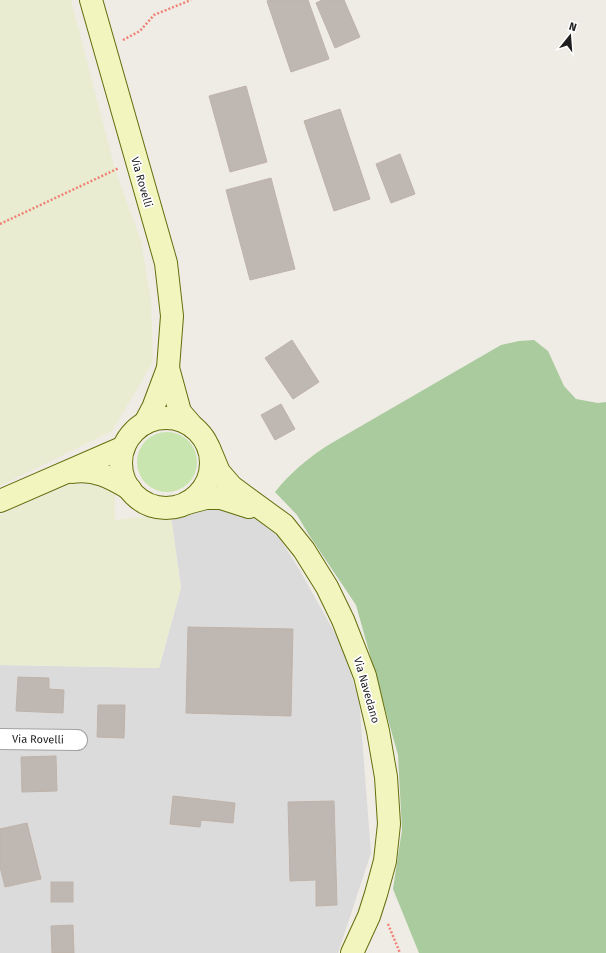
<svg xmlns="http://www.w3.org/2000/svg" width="606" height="953" viewBox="0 0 606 953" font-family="'Fira Sans',sans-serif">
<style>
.residential{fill:#dcdbdb}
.farmland{fill:#eaecd2}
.grass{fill:#c9e5af}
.forest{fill:#aacb9d}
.building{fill:#bfb7b2;stroke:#bfb3a9}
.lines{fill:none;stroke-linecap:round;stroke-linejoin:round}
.street-casing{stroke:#a2a2a2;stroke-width:22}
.secondary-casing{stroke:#636e0d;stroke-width:24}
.path{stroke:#ef8275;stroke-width:2.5;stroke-dasharray:2 2;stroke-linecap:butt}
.street{stroke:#fff;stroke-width:20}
.secondary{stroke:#f2f5bd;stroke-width:22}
.labels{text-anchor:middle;stroke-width:3.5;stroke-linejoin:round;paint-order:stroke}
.street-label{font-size:11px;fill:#1e1e1e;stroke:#fff}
</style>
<rect width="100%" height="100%" fill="#efebe5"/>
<path class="residential" d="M214,506L253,514L278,536L299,569L341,644L359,699L371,853L338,953H0V665L159,668L181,588L171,517Z"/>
<g class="farmland">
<path d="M0,0H71L115,169L141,241L151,300L153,362L112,431L0,486Z"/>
<path d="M70,484L93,485L115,493V520L138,517H171L181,588L159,668L0,665V515Z"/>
</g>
<circle class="grass" cx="167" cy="462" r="30"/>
<path class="forest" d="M534,340L548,351L564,386L576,399L598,403L606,402V953H419L393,889L402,830L398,755L356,605L309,535L297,515L275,492C290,473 309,457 330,444L501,345L519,341Z"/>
<g class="building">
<path d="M269,0H308L329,59L291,72L267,1Z"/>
<path d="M322,0H344L360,37L335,48L316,3Z"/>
<path d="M246,86L267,162L230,172L209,96Z"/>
<path d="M340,109L370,199L334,211L304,121Z"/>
<path d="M400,154L415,194L391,203L376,164Z"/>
<path d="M271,178L295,269L250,280L226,190Z"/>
<path d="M292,340L319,382L293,399L265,358Z"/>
<path d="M281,404L295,429L275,440L261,415Z"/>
<path d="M188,627L293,629L291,716L186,713Z"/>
<path d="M18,677L49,678V689L64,690L63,713L16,711Z"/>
<path d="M98,705H125L124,738L97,737Z"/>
<path d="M56,756L57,791L22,792L21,757Z"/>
<path d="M173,796L235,803L233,823L201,820L200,827L170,824Z"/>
<path d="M334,801L337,905L316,906V880L290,881L288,802Z"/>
<path d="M27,823L41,879L5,887L0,867V829Z"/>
<rect x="51" y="882" width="22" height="20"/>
<path d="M73,925L74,953H52L51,926Z"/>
</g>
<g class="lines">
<g class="street-casing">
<path id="street" d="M0,739L77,740"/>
</g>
<g class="secondary-casing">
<g id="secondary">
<path d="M91,0L166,263L172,316L168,368L153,408L145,423"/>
<path d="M168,368L180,412L193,427"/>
<circle cx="166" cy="463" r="45"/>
<path d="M209,448L219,472L232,487L284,525L304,550L327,587L343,620L365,676L378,731L386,777L389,824L385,861L376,894L369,916L352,953"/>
<path d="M72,472C94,468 112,478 130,489"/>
<path d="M0,501L124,447"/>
<path d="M187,503L206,498H221L249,507"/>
</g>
</g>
<g class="path">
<path d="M123,40L140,31L154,15L191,0"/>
<path d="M0,224L119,168"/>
<path d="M388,924L400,953"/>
</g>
<use href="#street" class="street"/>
<use href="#secondary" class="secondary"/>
</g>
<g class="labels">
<g class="street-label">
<text transform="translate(142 182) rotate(74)" y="4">Via Rovelli</text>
<text transform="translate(367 690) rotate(74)" y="4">Via Navedano</text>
<text transform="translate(38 739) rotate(1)" y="4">Via Rovelli</text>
</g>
</g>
<g transform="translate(570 36) rotate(17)" stroke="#ffffff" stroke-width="3" paint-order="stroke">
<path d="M0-3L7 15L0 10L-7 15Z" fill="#1e1e1e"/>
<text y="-6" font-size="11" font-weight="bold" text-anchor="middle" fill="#1e1e1e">N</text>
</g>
</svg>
